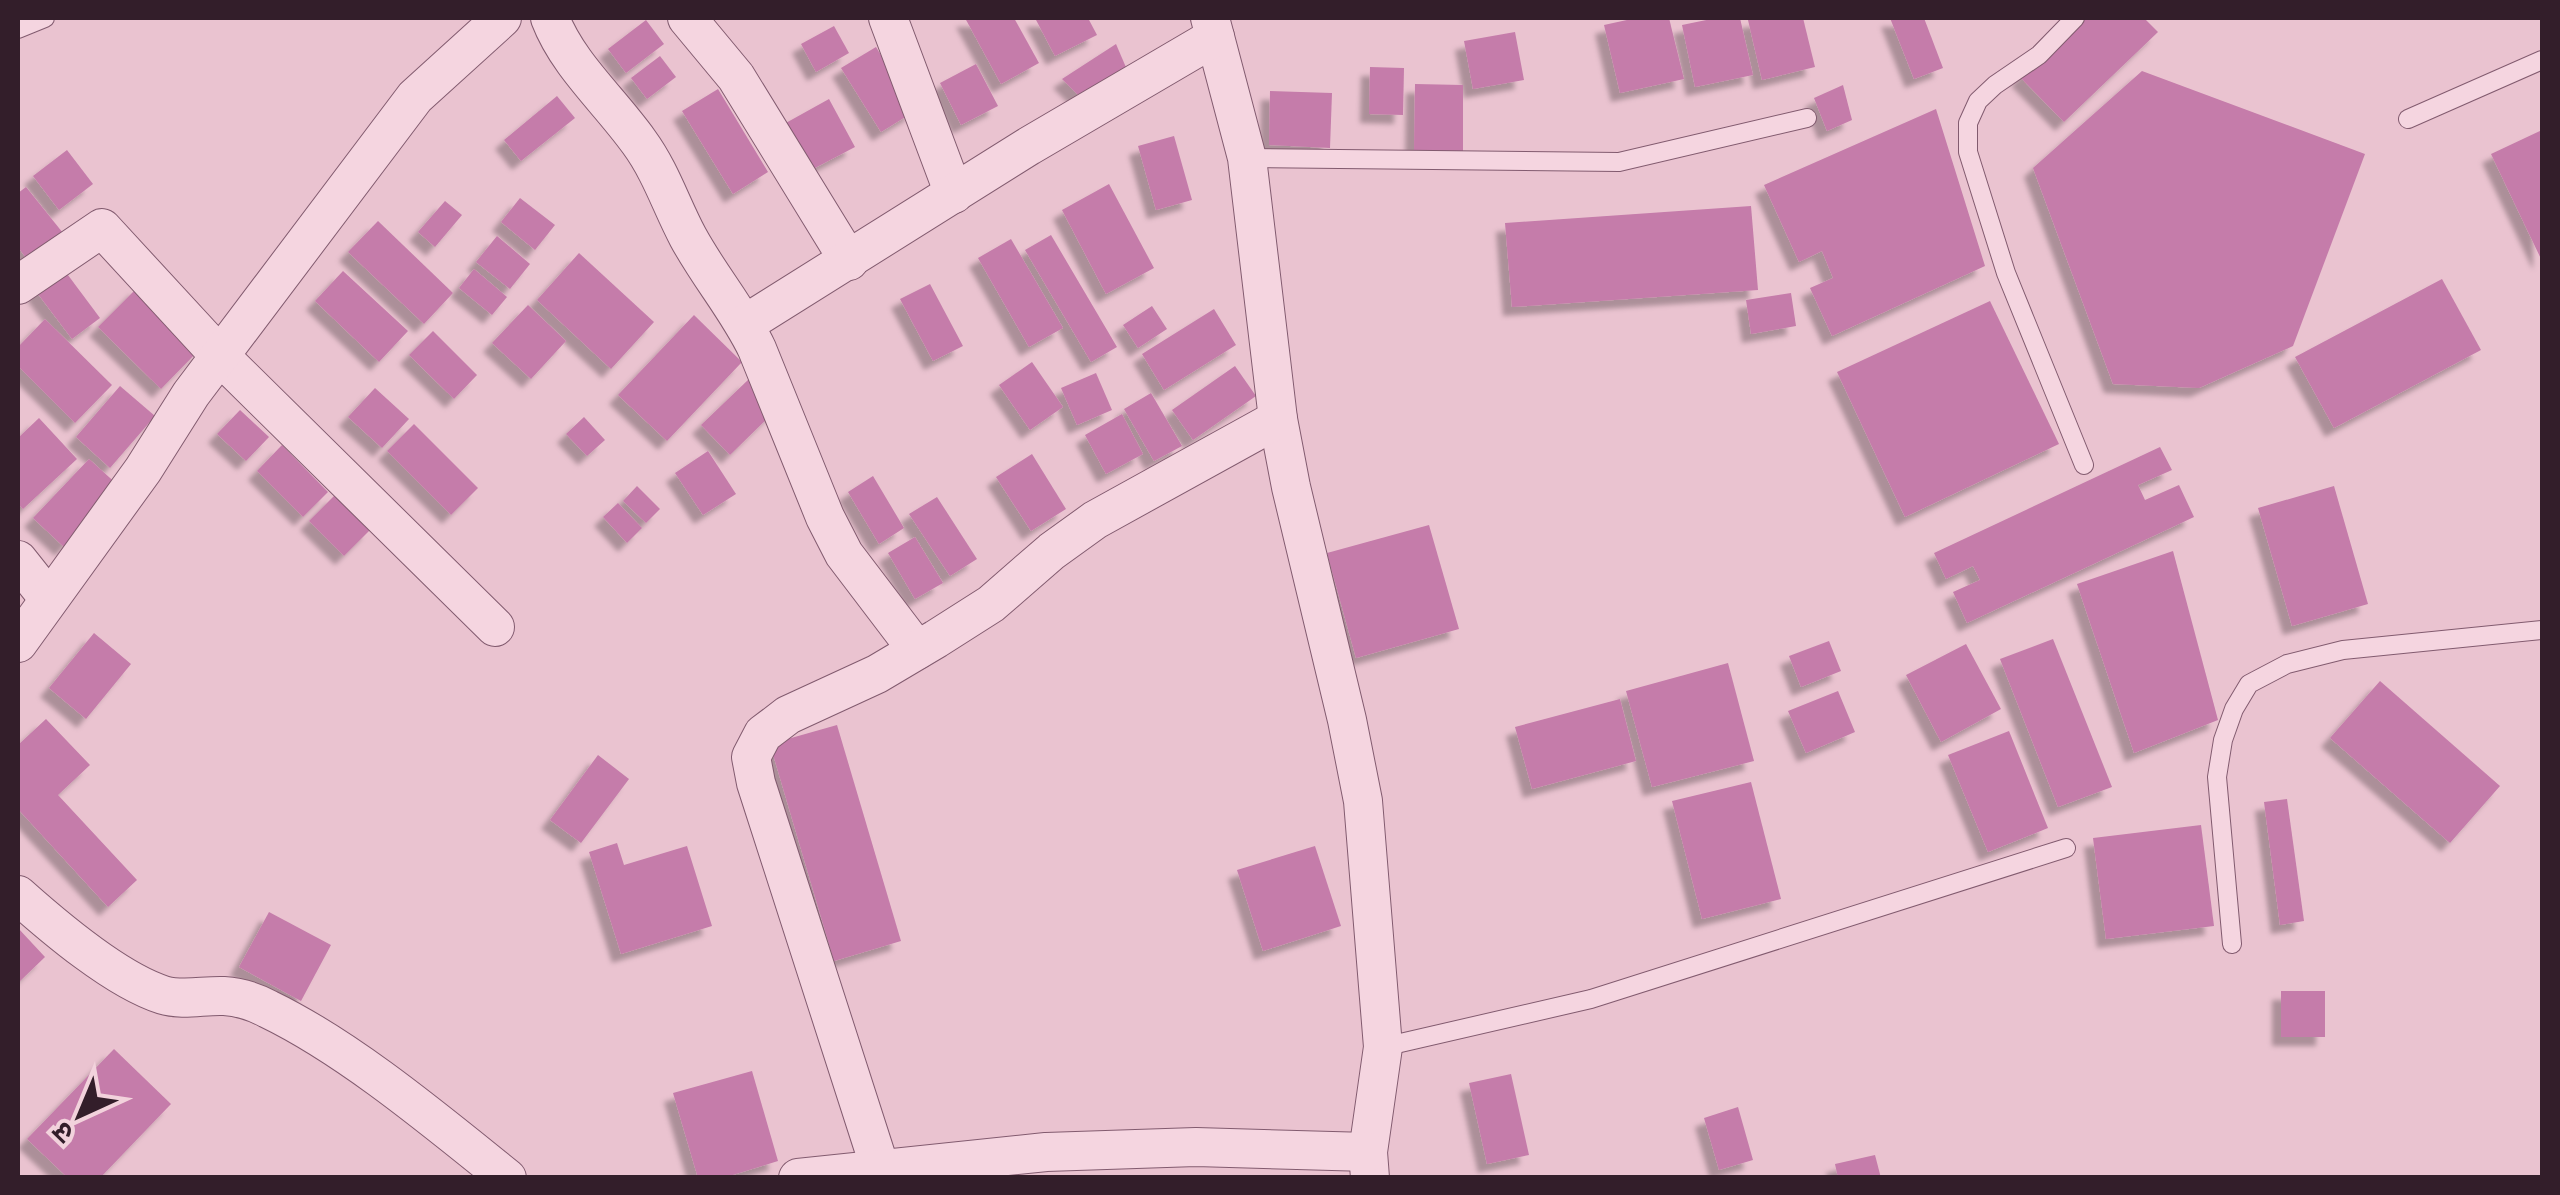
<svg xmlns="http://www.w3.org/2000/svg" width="2560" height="1195" viewBox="0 0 2560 1195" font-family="'PT Serif','Noto Sans Devanagari',serif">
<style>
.building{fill:#c57caa;filter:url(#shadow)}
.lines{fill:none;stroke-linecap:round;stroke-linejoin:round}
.lane-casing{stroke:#825b6f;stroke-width:20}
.street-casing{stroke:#825b6f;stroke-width:40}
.lane{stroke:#f5d5e0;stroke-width:18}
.street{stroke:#f5d5e0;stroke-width:38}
</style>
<defs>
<filter id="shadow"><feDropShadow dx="-9" dy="9" stdDeviation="2.5" flood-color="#0004"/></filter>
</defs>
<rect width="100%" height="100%" fill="#eac3d0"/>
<g class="building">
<path d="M965,18H1014L1039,63L1001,84Z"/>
<path d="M1035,18H1088L1097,35L1055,56Z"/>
<path d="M1636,18H1669L1684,79L1620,93L1604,25Z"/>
<path d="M1716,18H1740L1753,75L1695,87L1682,25Z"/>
<path d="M1759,18H1803L1815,67L1762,80L1748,20Z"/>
<path d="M1890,18H1924L1943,68L1914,79Z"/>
<path d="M2081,18H2144L2158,32L2064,122L2020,77Z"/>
<path d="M646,20L664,44L626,73L608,49Z"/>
<path d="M834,26L849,53L816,72L801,44Z"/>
<path d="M1515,32L1524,80L1473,89L1464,41Z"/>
<path d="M1116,44L1131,79L1086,103L1062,79Z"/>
<path d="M876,47L915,111L881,132L841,68Z"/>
<path d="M660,56L676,77L647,99L631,78Z"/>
<path d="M976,64L998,106L961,125L940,83Z"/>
<path d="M1370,67L1404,68L1403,115L1369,114Z"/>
<path d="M2142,71L2365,154L2293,346L2199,388L2113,384L2033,168Z"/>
<path d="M1415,84L1463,85V152L1414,151Z"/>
<path d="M1843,85L1852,120L1827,131L1814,98Z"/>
<path d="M718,89L768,172L733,194L682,111Z"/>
<path d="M1270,91L1332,93L1330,148L1269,145Z"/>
<path d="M557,96L575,118L521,161L504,140Z"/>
<path d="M829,99L855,147L809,171L784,124Z"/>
<path d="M1936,109L1985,266L1832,336L1810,288L1833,278L1822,251L1799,262L1764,185Z"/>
<path d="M2542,130V261L2491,154Z"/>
<path d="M1174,136L1192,200L1156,210L1138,146Z"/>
<path d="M67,150L93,184L59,210L33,176Z"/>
<path d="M1109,184L1154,268L1106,294L1062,210Z"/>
<path d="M26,187L67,238L32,266L18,247V193Z"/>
<path d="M520,198L555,225L535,250L501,222Z"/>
<path d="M445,201L462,215L435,247L418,232Z"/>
<path d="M1751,206L1758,290L1512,307L1505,223Z"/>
<path d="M378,221L453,293L424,324L348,252Z"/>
<path d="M1051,235L1117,347L1091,362L1025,250Z"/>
<path d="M497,236L530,264L510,289L476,262Z"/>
<path d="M1011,239L1063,328L1029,347L978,258Z"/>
<path d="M579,253L654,322L611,369L537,300Z"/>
<path d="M59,263L100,318L72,339L29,282Z"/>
<path d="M474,269L507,297L492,315L459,288Z"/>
<path d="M343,271L408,331L379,362L315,301Z"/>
<path d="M2442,279L2481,350L2334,428L2295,357Z"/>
<path d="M930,284L963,346L933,361L900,299Z"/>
<path d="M139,286L201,348L161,389L98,327Z"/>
<path d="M1791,293L1796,326L1751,334L1746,300Z"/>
<path d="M1990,301L2059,444L1905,517L1837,372Z"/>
<path d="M528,305L566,341L531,379L492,343Z"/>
<path d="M1152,306L1167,329L1138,348L1123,325Z"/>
<path d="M1214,309L1236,345L1164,390L1142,354Z"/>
<path d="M694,315L742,362L667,441L618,395Z"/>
<path d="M45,319L112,385L75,423L18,366V347Z"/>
<path d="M433,331L477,375L454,399L409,355Z"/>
<path d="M1032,362L1063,407L1030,430L999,385Z"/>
<path d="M1235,366L1256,396L1193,440L1172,410Z"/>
<path d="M1096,373L1112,410L1077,425L1061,388Z"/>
<path d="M749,379L777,409L730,455L701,425Z"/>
<path d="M120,386L155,416L110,468L76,437Z"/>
<path d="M375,388L409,419L382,448L348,417Z"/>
<path d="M1151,393L1182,446L1154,461L1124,409Z"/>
<path d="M240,410L269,437L246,461L217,434Z"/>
<path d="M1122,414L1143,454L1106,474L1085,435Z"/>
<path d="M584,417L605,440L587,456L566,434Z"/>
<path d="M39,418L77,459L23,509L18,504V438Z"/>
<path d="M414,424L478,488L451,515L387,451Z"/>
<path d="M282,445L328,492L303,517L257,471Z"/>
<path d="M2160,447L2172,470L2138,485L2145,500L2179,485L2194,517L1967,623L1953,592L1980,580L1973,566L1946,579L1934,553Z"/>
<path d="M708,451L736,494L703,515L675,473Z"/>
<path d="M1032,454L1066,509L1031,531L996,477Z"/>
<path d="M89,459L120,487L64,547L33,518Z"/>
<path d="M873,476L904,528L879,544L848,492Z"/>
<path d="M637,486L660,509L646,523L623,501Z"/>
<path d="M2334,486L2368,604L2292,626L2258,508Z"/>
<path d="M336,494L371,529L344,556L309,521Z"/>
<path d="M937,497L977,559L950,576L909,514Z"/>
<path d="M618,503L642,528L627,543L603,517Z"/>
<path d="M1429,525L1459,629L1356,658L1327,553Z"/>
<path d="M915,537L943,583L915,599L888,553Z"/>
<path d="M2173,551L2218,720L2134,753L2077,584Z"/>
<path d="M94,633L131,664L86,719L49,688Z"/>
<path d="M2053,639L2112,787L2058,807L2000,659Z"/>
<path d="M1829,641L1841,671L1801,687L1789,656Z"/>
<path d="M1966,644L2001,709L1941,742L1906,675Z"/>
<path d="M1728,663L1754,761L1652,787L1626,691Z"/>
<path d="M2380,681L2500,786L2450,843L2330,738Z"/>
<path d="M1838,691L1855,732L1806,753L1788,711Z"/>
<path d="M1620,699L1636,761L1532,789L1515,727Z"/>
<path d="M46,719L90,765L58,795L137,880L108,907L18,809V745Z"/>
<path d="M837,725L901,941L834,961L770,744Z"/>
<path d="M2009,731L2048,828L1988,852L1948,755Z"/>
<path d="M598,755L629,779L581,843L550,820Z"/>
<path d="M1751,782L1781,899L1702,919L1672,801Z"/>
<path d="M2287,799L2304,921L2280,925L2264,802Z"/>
<path d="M2201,825L2214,926L2106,939L2093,838Z"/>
<path d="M617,843L624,865L687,846L712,926L621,954L589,852Z"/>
<path d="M1315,846L1341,926L1263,951L1237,870Z"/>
<path d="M269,912L331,945L301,1001L239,967Z"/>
<path d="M18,928L45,957L18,983Z"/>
<rect x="2281" y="991" width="44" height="46"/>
<path d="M114,1049L171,1104L100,1178H68L27,1139Z"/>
<path d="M752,1071L778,1161L723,1178H698L673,1093Z"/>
<path d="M1511,1074L1529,1155L1487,1164L1469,1083Z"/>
<path d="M1738,1107L1753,1160L1719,1170L1704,1118Z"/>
<path d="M1875,1155L1881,1178H1838L1835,1164Z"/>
</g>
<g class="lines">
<g class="lane-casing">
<g id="lane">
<path d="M2075,18L2039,55L1995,85L1978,101L1968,123V152L2006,273L2084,465"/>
<path d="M18,29L45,18"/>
<path d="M2408,119L2542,60"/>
<path d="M1247,158L1619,162L1807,118"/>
<path d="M2232,944L2217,777L2223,740L2234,709L2249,684L2287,664L2343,650L2542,630"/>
<path d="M1383,1047L1591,999L2066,848"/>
</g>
</g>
<g class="street-casing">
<g id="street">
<path d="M550,18C568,65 609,100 639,142C661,172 671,205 688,237C709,276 738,309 757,349L825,517L844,554L917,650"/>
<path d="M687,18L736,77L849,261"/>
<path d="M888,18L954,194"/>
<path d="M1210,18L1247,158L1278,419L1291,487L1347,720L1363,801L1383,1047L1368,1152L1370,1178"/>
<path d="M18,285L102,228L220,356L495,627"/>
<path d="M745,324L1029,146L1215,37"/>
<path d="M18,560L49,599"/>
<path d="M18,643L143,470L191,394L415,97L502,18"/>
<path d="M18,895C55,928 116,980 163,995C183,1001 204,995 224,996C240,997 255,1002 268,1009C349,1048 436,1121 507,1178"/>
<path d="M880,1168L756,783L751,757L763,734L788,715L877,674L936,639L991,604L1052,551L1095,520L1278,419"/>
<path d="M798,1178L1046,1152L1196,1147L1368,1152"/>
</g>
</g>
<use href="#lane" class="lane"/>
<use href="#street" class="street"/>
</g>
<rect width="2560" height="1195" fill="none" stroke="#331e2a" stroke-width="40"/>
<g transform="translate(80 1115) rotate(224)" stroke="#f2d2dc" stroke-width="8" paint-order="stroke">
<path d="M0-8L18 38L0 25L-18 38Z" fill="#331e2a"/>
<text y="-15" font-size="28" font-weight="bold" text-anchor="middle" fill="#331e2a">उ</text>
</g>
</svg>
